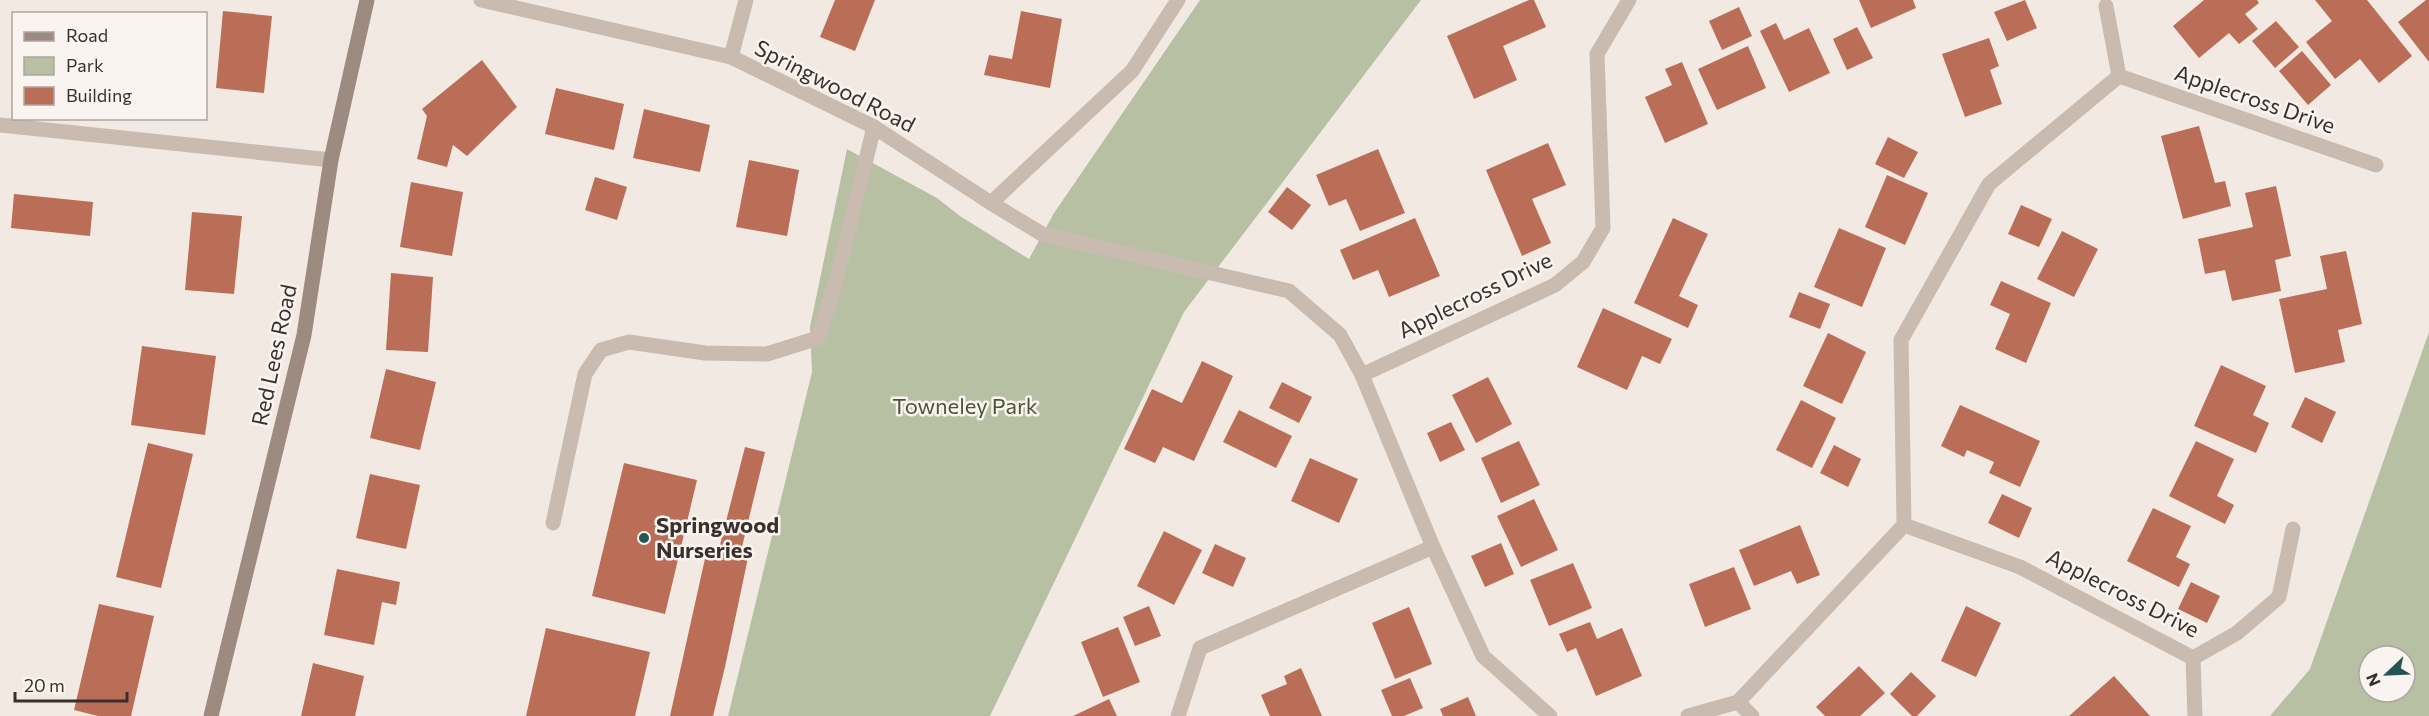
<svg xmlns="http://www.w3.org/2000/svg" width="2429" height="716" viewBox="0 0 2429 716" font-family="Commissioner,sans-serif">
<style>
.green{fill:#b7c0a3;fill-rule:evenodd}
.building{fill:#bb6e57}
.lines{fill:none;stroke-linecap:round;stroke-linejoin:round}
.lane{stroke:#c9bbaf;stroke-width:15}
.street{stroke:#c9bbaf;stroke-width:15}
.secondary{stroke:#9d8a80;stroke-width:15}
.poi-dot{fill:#255457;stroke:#f9f4ef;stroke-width:2}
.labels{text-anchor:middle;stroke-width:5;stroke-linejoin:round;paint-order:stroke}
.street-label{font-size:22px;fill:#39302c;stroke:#f9f4ef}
.park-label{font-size:22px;fill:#495532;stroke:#f9f4ef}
.poi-label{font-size:22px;font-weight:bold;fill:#39302c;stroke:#f9f4ef;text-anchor:start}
</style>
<rect width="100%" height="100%" fill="#f2eae2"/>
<g class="green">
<path d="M1200,0H1421L1184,312L990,716H728L812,372L810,327L847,149L937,198L960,216L1029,259L1054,213Z"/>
<path d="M2429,332V716H2270L2310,669ZM2369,656H2405V692H2369Z"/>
</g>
<g class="building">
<path d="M835,0H875L855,51L820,37Z"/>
<path d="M1529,0H1534L1546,27L1503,46L1517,80L1474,99L1447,36Z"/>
<path d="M1859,0H1913L1916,8L1871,28Z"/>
<path d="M2025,0L2037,28L2007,41L1994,12Z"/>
<path d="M2204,0H2257L2259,3L2245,14L2258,29L2239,44L2229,33L2199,58L2173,26Z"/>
<path d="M2315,0H2367L2412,56L2379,83L2360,59L2335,79L2306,42L2332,21Z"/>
<path d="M2426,0H2429V62L2398,22Z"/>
<path d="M1739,7L1752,36L1722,50L1709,21Z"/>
<path d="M223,11L272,16L264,93L216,88Z"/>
<path d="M1021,11L1062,19L1050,88L984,75L989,55L1012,59Z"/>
<path d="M2276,21L2299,47L2275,68L2252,41Z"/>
<path d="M1776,23L1784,40L1809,28L1830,73L1789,92L1760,31Z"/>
<path d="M1857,27L1873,58L1847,70L1833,39Z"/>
<path d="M1989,38L1999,66L1990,70L2002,104L1965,117L1942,54Z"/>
<path d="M1748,46L1766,88L1717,110L1698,69Z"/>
<path d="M2302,51L2331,85L2308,105L2279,71Z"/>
<path d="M482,60L517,107L467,156L453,145L447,167L417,159L427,116L422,109Z"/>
<path d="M1682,62L1708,124L1665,143L1645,97L1672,85L1665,69Z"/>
<path d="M556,88L624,104L614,150L545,134Z"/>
<path d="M644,109L710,125L700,172L633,158Z"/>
<path d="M2199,126L2215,183L2225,181L2231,206L2183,219L2161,136Z"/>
<path d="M1888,137L1918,152L1904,178L1875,164Z"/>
<path d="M1548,143L1566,185L1532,199L1551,243L1522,256L1486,170Z"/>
<path d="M1378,149L1405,213L1360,231L1346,199L1329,206L1316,175Z"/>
<path d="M749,160L799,170L787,236L736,227Z"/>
<path d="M1887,175L1928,193L1905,245L1865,227Z"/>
<path d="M595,177L627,187L617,220L585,210Z"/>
<path d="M411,182L463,192L452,256L400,247Z"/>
<path d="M2276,186L2291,256L2275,260L2281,291L2232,301L2225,270L2205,274L2198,239L2253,227L2245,193Z"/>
<path d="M1287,187L1311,205L1292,230L1268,212Z"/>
<path d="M14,194L93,202L90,236L11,228Z"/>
<path d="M2021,205L2052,219L2039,247L2008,234Z"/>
<path d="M192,212L242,216L234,294L185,290Z"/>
<path d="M1415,218L1440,276L1389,297L1378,270L1353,280L1340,250Z"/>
<path d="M1673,218L1708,234L1679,296L1698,305L1688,328L1634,303Z"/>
<path d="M1839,228L1886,248L1862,307L1814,287Z"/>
<path d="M2062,231L2098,249L2074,297L2037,279Z"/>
<path d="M2346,251L2362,324L2338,330L2345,362L2295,373L2279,299L2327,289L2320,256Z"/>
<path d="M391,273L433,277L428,352L386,350Z"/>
<path d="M2001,281L2051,303L2026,363L1995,349L2010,314L1990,305Z"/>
<path d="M1799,292L1830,304L1820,329L1789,317Z"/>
<path d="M1603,308L1672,339L1660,364L1642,356L1627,390L1577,367Z"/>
<path d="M1828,333L1866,352L1842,404L1803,386Z"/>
<path d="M142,346L216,356L205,435L131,425Z"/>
<path d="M1202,361L1233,376L1194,461L1163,447L1155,463L1124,449L1152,389L1182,403Z"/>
<path d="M2221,365L2266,386L2253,415L2269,423L2256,453L2194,426Z"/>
<path d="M386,369L436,382L420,450L370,438Z"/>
<path d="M1488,377L1512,424L1476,443L1452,395Z"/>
<path d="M1282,382L1312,397L1299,423L1269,408Z"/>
<path d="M2305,397L2336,412L2322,443L2291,427Z"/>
<path d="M1801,400L1836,418L1812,468L1776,450Z"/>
<path d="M1960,405L2040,441L2020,487L1989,473L1994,462L1967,450L1964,457L1941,446Z"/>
<path d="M1239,410L1292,436L1276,468L1223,442Z"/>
<path d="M1451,422L1465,450L1440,462L1427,433Z"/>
<path d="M1519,441L1540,485L1501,503L1481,458Z"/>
<path d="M2196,441L2234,459L2217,496L2234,505L2225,524L2169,496Z"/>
<path d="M148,443L193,454L161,588L116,577Z"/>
<path d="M1834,445L1861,459L1848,487L1820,473Z"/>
<path d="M745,447L765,452L741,551L720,545Z"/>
<path d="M1310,458L1358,479L1339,523L1291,501Z"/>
<path d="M624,463L697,480L665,614L592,596Z"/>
<path d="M370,474L420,485L406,549L356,538Z"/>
<path d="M2002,494L2032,508L2019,538L1988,523Z"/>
<path d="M1534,499L1558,550L1521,567L1497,516Z"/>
<path d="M2153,508L2191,526L2176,557L2190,564L2179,587L2127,561Z"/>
<path d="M1800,525L1820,575L1797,584L1791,571L1754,586L1739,550Z"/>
<path d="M1164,531L1202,550L1174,605L1137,586Z"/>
<path d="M1501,543L1514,574L1485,587L1471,556Z"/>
<path d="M1215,544L1246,558L1233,587L1202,573Z"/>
<path d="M708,545L749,553L725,667L713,716H670Z"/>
<path d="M1573,563L1592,608L1549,626L1530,580Z"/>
<path d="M1734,567L1751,609L1705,627L1689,584Z"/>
<path d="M337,569L400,582L396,605L382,602L374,645L324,635Z"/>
<path d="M2191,582L2220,596L2207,623L2178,609Z"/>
<path d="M99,604L154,616L131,716H98L74,710Z"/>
<path d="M1149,606L1161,636L1135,646L1123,617Z"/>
<path d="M1966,606L2001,623L1976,677L1941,661Z"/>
<path d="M1409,607L1432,664L1395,679L1372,623Z"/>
<path d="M1590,622L1597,639L1622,628L1642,676L1596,696L1576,648L1567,652L1559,634Z"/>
<path d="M1118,627L1140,682L1103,697L1081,642Z"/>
<path d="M546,628L650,652L635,716H526Z"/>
<path d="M313,663L364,676L355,716H301Z"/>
<path d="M1859,666L1885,693L1860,716H1825L1816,707Z"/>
<path d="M1301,668L1322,716H1270L1261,695L1287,684L1284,676Z"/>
<path d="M1911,672L1936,696L1917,716H1912L1890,694Z"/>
<path d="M2114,676L2150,716H2069Z"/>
<path d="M1410,678L1423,708L1404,716H1392L1381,690Z"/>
<path d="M1468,697L1476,716H1443L1440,709Z"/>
<path d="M1109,699L1117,716H1073Z"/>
</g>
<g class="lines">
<g class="lane">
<path d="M553,523L585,374L601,350L629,342L705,353L767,354L818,338L837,277L874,127"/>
<path d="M2193,658L2195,716"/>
</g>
<g class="street">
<path d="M481,0L731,57L874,127L991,203L1132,71L1178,0"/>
<path d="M2106,6L2119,76"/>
<path d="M731,57L746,0"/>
<path d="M2119,76L2376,165"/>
<path d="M0,125L331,160"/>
<path d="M991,203L1042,234L1289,291L1340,335L1362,375L1433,547L1483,656L1550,716"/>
<path d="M1362,375L1555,285L1583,262L1603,228L1597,54L1629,0"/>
<path d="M1904,525L2020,567L2193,658L2237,633L2279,597L2293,529"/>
<path d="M1738,702L1752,716"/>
<path d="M1178,716L1200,648L1433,547"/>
<path d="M1688,716L1738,702L1904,525L1901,340L1989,184L2119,76"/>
</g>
<path class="secondary" d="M211,716L304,335L331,160L367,0"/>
</g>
<circle class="poi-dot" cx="644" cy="538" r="6"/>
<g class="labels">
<g class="street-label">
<text transform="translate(835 86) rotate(27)" y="8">Springwood Road</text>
<text transform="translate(2255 99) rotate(19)" y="8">Applecross Drive</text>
<text transform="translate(1475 295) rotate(-26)" y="8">Applecross Drive</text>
<text transform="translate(274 355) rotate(-78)" y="8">Red Lees Road</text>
<text transform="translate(2123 593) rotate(27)" y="8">Applecross Drive</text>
</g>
<g class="park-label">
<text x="965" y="414">Towneley Park</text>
</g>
<g class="poi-label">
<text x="656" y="533">Springwood<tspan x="656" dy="25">Nurseries</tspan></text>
</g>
</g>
<rect x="12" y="12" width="195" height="108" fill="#f9f4ef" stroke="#aca6a1" stroke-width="1.5"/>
<rect x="24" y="32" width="30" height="9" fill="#9d8a80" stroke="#aca6a1" stroke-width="1.5"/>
<text x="66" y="42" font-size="18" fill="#39302c">Road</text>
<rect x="24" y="57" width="30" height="18" fill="#b7c0a3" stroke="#aca6a1" stroke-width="1.5"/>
<text x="66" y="72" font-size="18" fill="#39302c">Park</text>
<rect x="24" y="87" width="30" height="18" fill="#bb6e57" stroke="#aca6a1" stroke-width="1.5"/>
<text x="66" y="102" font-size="18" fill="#39302c">Building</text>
<g transform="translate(2387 674) rotate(247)"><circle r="28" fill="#f9f4ef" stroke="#aca6a1" stroke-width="1.5"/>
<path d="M0-4.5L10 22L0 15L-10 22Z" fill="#255457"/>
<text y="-9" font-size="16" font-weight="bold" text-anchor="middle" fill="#39302c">N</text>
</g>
<path d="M15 692v9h112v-9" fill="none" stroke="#39302c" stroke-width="3"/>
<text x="24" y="692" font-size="18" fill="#39302c" stroke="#f9f4ef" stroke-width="4.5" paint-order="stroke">20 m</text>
</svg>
